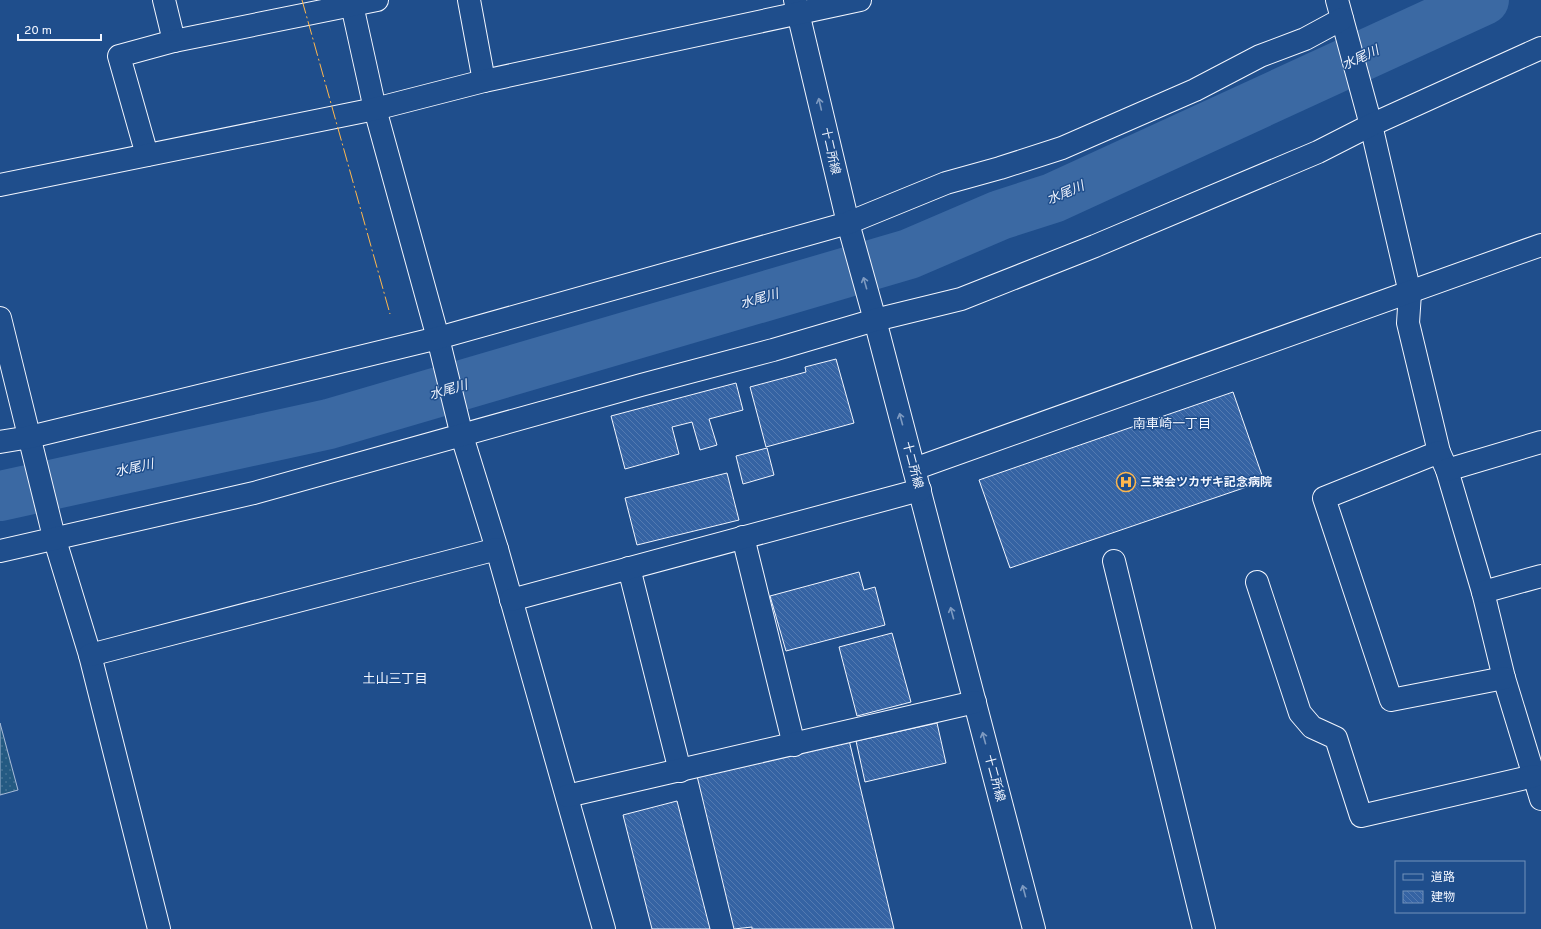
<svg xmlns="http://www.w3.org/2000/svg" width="1541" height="929" viewBox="0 0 1541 929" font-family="Overpass,'Noto Sans JP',sans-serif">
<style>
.park{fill:url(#park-dots);stroke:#a8bbd7}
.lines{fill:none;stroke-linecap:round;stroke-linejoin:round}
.river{stroke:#3b69a3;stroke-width:50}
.building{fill:url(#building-back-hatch);stroke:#f2f6ff}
.minor-casing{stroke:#f2f6ff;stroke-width:24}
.minor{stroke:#1f4e8c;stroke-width:22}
.power{stroke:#ffb74d;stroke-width:1;stroke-dasharray:14 3 2 3;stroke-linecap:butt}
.oneway{stroke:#7e9ac0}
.labels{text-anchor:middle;stroke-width:3;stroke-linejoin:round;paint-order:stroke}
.street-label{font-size:12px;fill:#f2f6ff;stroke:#1f4e8c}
.poi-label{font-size:12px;font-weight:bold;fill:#f2f6ff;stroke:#1f4e8c;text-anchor:start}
.water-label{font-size:13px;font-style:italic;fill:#f2f6ff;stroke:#1f4e8c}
.neighbourhood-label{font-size:13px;fill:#f2f6ff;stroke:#1f4e8c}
</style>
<defs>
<pattern id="park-dots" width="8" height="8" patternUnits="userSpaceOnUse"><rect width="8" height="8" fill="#245a82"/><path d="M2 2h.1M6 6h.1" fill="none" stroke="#447295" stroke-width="1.8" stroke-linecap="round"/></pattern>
<pattern id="building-back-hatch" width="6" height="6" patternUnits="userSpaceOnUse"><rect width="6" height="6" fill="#3563a3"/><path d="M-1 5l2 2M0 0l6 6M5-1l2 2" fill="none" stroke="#537ab1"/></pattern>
</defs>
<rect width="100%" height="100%" fill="#1f4e8c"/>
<path class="park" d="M0,723L18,790L0,795Z"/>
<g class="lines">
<path class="river" d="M0,496L329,424L909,254L1000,215L1053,198L1484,0"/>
</g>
<g class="building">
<path d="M836,359L854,423L766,447L750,387L806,372L805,367Z"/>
<path d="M736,383L743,410L709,419L717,445L700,450L692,422L672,427L679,454L625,469L611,416Z"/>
<path d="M1233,392L1264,481L1010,568L979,480Z"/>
<path d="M767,448L774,475L743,484L736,456Z"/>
<path d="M727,473L739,520L637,545L625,498Z"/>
<path d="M859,572L864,590L875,587L885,625L786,651L770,596Z"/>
<path d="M892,633L911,702L857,716L839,647Z"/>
<path d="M937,723L946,763L865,782L856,741Z"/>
<path d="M849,740L894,929H752V927L734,929L697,776Z"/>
<path d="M677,801L710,929H652L623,815Z"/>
</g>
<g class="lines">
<g class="minor-casing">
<g id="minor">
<path d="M164,0L174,41"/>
<path d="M469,0L484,81"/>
<path d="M795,0L848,223L875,320L1034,929"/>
<path d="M1337,0L1371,125L1410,293L1408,323L1439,452L1447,470L1483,592L1504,678L1541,799"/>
<path d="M352,5L375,109L438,338L462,436L497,549L604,929"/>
<path d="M147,155L119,56L174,41L377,0"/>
<path d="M0,185L375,109L484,81L860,0"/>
<path d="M0,318L54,537L90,655L159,929"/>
<path d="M0,442L30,437L438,338L848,223L946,183L1000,168L1062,148L1195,90L1260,56L1305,39L1342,19"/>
<path d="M1439,452L1324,498L1391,700L1504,678"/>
<path d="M914,469L1541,245"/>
<path d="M1447,470L1541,442"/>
<path d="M743,537L794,745"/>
<path d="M0,551L254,493L641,385L773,350L875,320L961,299L1095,246L1318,152L1371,125L1541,48"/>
<path d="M1114,561L1204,929"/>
<path d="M629,568L680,771"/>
<path d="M1257,582L1300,713L1312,727L1336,738L1361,816L1534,776"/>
<path d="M1483,592L1541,576"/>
<path d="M511,600L920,490"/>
<path d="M90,655L497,549"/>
<path d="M567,796L975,702"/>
</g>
</g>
<use href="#minor" class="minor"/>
<path class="power" d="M302,0L390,314"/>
</g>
<defs><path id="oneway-shaft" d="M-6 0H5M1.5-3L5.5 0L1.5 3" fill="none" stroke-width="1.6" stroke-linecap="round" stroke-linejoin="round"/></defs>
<g class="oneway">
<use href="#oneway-shaft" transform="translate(820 104) rotate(-103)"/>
<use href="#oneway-shaft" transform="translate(865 283) rotate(-106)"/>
<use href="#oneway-shaft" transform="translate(901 419) rotate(-105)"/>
<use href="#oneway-shaft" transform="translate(952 613) rotate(-105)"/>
<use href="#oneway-shaft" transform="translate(984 738) rotate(-105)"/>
<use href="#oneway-shaft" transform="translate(1024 891) rotate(-105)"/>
</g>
<defs>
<g id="hospital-ring" transform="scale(1)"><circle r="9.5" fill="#1f4e8c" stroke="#ffb74d" stroke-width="1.5"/><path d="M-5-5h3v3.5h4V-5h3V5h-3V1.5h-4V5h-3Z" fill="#ffb74d"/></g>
</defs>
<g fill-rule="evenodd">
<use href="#hospital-ring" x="1126" y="482"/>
</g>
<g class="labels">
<g class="street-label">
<text transform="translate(831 151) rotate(77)" y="4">十二所線</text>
<text transform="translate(913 465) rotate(75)" y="4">十二所線</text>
<text transform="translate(995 778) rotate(75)" y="4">十二所線</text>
</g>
<g class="poi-label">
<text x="1140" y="486">三栄会ツカザキ記念病院</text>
</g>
<g class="water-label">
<text transform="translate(1360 57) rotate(-25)" y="5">水尾川</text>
<text transform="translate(1065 192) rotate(-23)" y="5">水尾川</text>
<text transform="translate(759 298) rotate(-16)" y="5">水尾川</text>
<text transform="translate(448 389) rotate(-16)" y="5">水尾川</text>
<text transform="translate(134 467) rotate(-12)" y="5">水尾川</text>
</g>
<g class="neighbourhood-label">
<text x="1172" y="428">南車崎一丁目</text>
<text x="395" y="683">土山三丁目</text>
</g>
</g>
<rect x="1395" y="861" width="130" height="52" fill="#1f4e8c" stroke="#7391ba"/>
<rect x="1403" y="874" width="20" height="6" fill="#1f4e8c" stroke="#7391ba"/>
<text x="1431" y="881" font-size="12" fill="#f2f6ff">道路</text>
<rect x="1403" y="891" width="20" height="12" fill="url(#building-back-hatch)" stroke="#7391ba"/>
<text x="1431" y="901" font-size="12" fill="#f2f6ff">建物</text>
<path d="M18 34v6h83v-6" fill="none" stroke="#f2f6ff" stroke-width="2"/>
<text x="24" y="34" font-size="12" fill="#f2f6ff" stroke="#1f4e8c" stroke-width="3" paint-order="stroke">20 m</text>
</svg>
